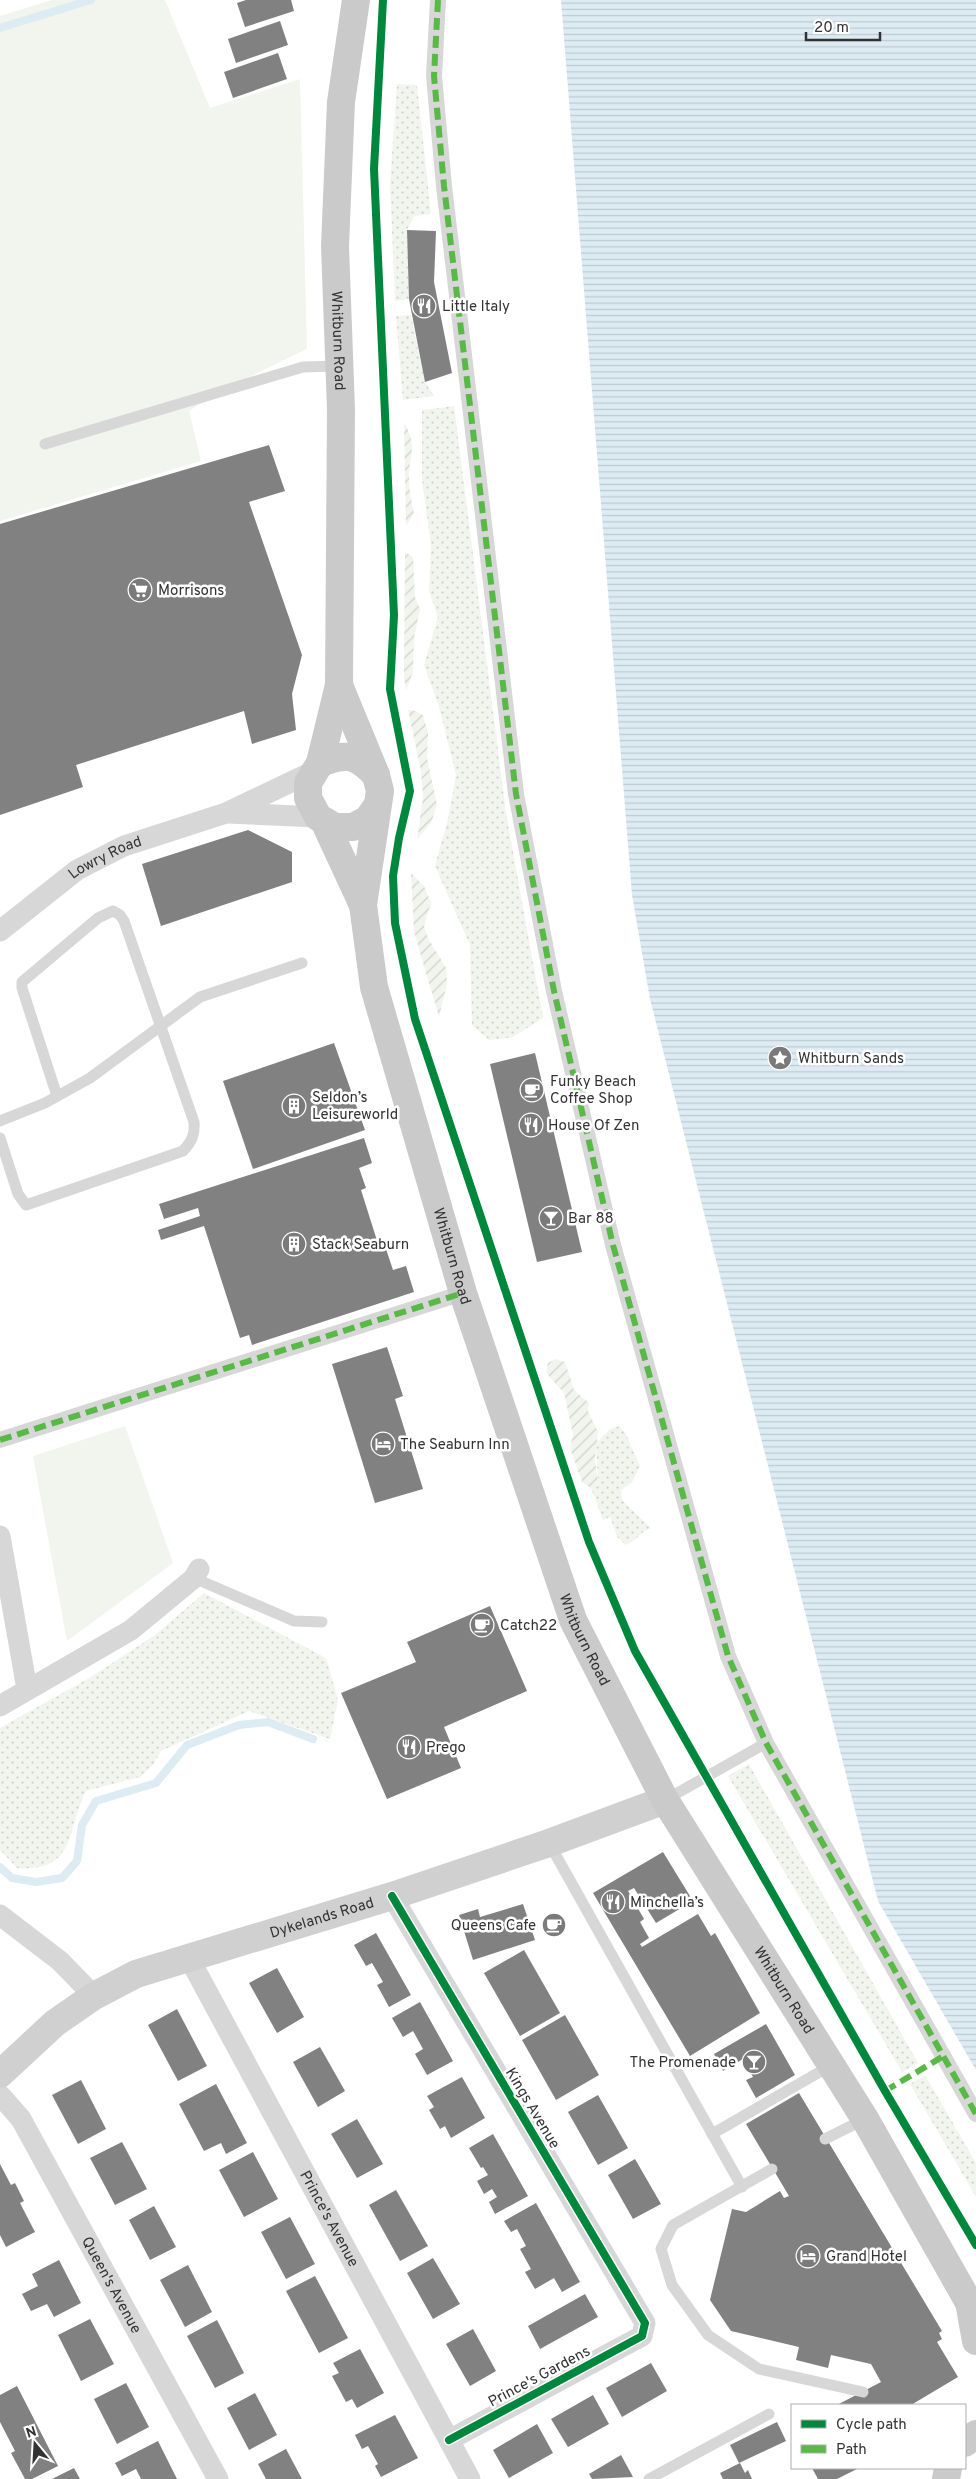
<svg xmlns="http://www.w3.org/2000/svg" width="976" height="2479" viewBox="0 0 976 2479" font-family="Overpass,sans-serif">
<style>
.grass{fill:url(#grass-dots)}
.park{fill:#f1f5ed}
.garden{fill:url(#garden-furrows)}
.water{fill:url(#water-rules)}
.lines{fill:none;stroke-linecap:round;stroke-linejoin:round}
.stream{stroke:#ddebf3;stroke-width:8}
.building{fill:#818181}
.service{stroke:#d7d7d7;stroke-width:11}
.pedestrian{stroke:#d7d7d7;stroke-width:16}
.minor{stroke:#d7d7d7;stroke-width:21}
.secondary{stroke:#d0d0d0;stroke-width:28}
.primary{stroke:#cacaca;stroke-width:28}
.quiet{stroke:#58b947;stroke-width:6;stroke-dasharray:12 6;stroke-linecap:butt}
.cycleway-casing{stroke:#fff;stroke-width:11}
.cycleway{stroke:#00873e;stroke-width:8}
.labels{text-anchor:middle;stroke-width:5;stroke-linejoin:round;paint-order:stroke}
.poi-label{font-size:15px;fill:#333;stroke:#fff;text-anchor:start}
.street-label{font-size:15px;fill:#333;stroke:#fff}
</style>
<defs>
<pattern id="grass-dots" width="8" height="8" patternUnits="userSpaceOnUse" patternTransform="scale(1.25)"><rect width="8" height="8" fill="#f1f5ed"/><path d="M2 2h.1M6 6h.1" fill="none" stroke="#cfd2cc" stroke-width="1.8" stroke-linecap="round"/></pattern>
<pattern id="garden-furrows" width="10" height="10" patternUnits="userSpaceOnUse" patternTransform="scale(1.25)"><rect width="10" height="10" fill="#f1f5ed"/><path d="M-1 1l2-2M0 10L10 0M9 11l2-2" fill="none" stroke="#cfd2cc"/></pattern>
<pattern id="water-rules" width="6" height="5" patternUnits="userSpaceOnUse" patternTransform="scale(1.25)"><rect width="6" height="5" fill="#ddebf3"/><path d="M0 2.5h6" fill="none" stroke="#becad1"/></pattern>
</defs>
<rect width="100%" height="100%" fill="#fff"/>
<g class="grass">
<path d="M397,84L417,85L431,214L414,216L407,230L409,299L395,301L390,183Z"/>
<path d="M411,315L425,382L434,396L403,400L396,316Z"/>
<path d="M454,406L506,813L543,1018L513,1037L489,1040L472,1025L470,945L435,866L448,819L456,775L439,707L424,665L438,617L429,591L431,545L422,480V410Z"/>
<path d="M619,1426L625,1432L640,1466L632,1482L621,1490L622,1500L651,1528C640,1532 637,1540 626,1545L617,1537L610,1517L603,1520L591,1488L598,1482L596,1443L610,1429Z"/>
<path d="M204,1593L326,1658L338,1700L330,1739L249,1711L161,1751L153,1765L140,1777L86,1791C66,1831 77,1872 17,1868L0,1850V1728L91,1677L155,1635Z"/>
<path d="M749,1764L918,2063L902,2072L728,1776Z"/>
<path d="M925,2075L976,2163V2197L910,2084Z"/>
</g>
<g class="park">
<path d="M52,0H165L210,108L300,79L307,349L220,391L189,411L201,461L0,521V16Z"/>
<path d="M125,1426L173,1563L67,1641L33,1456Z"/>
</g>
<g class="garden">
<path d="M404,423C419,447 408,456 409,481C409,492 412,503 414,513L406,526Z"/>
<path d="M405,552L413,557L415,597L420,609L414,638L413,672L406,691L404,677Z"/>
<path d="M408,710L416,711L423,715L428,733L427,758L437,805L431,823L417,840L423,798L421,771Z"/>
<path d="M411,873L424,886L431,903L424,926L428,938L446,968L447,984L439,1017L414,932Z"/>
<path d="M556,1359L565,1362L574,1390L589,1403L588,1411L598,1432L595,1459L598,1482L591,1488L582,1482L570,1448L573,1435L564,1393L546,1373L548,1363Z"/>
</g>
<path class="water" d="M561,0H976V2070L878,1901L650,999L632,895Z"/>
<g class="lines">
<g class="stream">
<path d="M0,28L91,0"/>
<path d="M0,1867L12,1878L36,1882L62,1878L77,1861L82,1825L96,1801L156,1783L187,1745L239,1725L268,1722L313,1739"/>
</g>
</g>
<g class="building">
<path d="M246,0H291L294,11L245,27L237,3Z"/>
<path d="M280,21L288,45L236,63L228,39Z"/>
<path d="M278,53L287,79L233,98L224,72Z"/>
<path d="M407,230L436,231L434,282L452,373L425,382L409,299Z"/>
<path d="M269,445L285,491L249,502L302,655L292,694L296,730L252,744L244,711L76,765L83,787L0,815V524Z"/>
<path d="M248,830L292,852V882L161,926L142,864Z"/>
<path d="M334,1043L365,1130L253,1169L223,1081Z"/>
<path d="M535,1053L582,1252L537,1262L490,1064Z"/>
<path d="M364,1138L372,1163L359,1168L366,1188L361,1190L380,1250L386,1249L393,1270L406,1266L414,1292L252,1345L249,1335L240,1338L204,1226L161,1240L158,1230L200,1216L198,1208L164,1219L159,1204Z"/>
<path d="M387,1347L403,1396L395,1399L423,1489L375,1503L332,1364Z"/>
<path d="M490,1606L527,1691L444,1727L461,1768L387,1799L341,1693L416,1662L407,1642Z"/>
<path d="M663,1852L693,1901L656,1923L634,1888L628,1891L644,1919L640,1922L649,1938L640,1944L642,1947L698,1914L711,1936L715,1933L760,2013L690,2056L593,1893Z"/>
<path d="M523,1904L535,1940L473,1960L459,1915L478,1909L480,1917Z"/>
<path d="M376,1933L411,1995L389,2007L377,1985L383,1982L372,1963L366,1966L354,1945Z"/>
<path d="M524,1950L560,2013L520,2036L484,1973Z"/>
<path d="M277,1968L304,2017L277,2033L249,1983Z"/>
<path d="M420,2002L453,2061L427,2075L415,2054L423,2049L413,2031L403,2037L392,2018Z"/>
<path d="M177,2009L207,2066L178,2081L148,2025Z"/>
<path d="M565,2015L599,2075L556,2100L522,2040Z"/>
<path d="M766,2024L795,2075L756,2098L746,2080L753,2077L743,2059L723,2071L714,2054Z"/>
<path d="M320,2047L345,2091L318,2107L293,2062Z"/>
<path d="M462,2077L485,2118L451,2138L445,2126L440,2129L429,2110L434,2107L427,2096Z"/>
<path d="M81,2080L106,2129L78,2144L52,2095Z"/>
<path d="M216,2084L247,2143L226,2154L221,2143L204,2151L179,2104Z"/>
<path d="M799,2093L942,2331L939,2333L942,2339L937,2342L958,2377L911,2405H837L881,2382L871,2364L831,2355L828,2368L796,2360L799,2347L731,2331L710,2300L732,2209L746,2212L780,2191L784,2198L789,2196L746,2124Z"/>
<path d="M598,2095L628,2148L598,2165L568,2112Z"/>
<path d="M357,2119L383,2164L357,2178L331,2134Z"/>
<path d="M493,2134L528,2196L495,2214L489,2202L497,2197L492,2189L484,2194L477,2181L488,2175L483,2167L481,2168L469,2148Z"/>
<path d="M122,2142L147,2189L115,2205L90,2158Z"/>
<path d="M253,2152L278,2199L244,2217L219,2170Z"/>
<path d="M635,2159L661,2204L633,2219L608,2175Z"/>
<path d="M0,2164L11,2185L15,2183L24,2201L20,2203L35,2232L6,2247L0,2235Z"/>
<path d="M396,2190L428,2246L400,2261L369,2205Z"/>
<path d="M536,2203L580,2282L562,2292L554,2278L535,2289L525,2272L531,2269L520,2249L526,2246L517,2229L511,2232L504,2221Z"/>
<path d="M154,2206L176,2247L150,2260L129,2220Z"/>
<path d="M290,2217L315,2264L286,2279L261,2232Z"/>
<path d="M433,2258L460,2304L433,2319L407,2273Z"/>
<path d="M59,2260L81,2303L54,2317L47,2304L31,2311L22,2294L38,2286L32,2274Z"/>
<path d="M188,2265L212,2312L185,2327L160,2280Z"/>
<path d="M315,2276L348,2338L319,2353L286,2291Z"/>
<path d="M585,2294L598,2317L540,2349L528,2326Z"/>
<path d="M90,2319L114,2364L81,2381L58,2335Z"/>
<path d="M217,2320L244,2373L215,2388L187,2336Z"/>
<path d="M473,2329L496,2371L470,2386L446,2344Z"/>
<path d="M360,2349L384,2393L357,2408L352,2399L346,2402L332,2376L339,2373L333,2363Z"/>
<path d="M651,2363L667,2391L622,2417L606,2388Z"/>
<path d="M126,2383L149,2427L117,2444L94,2399Z"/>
<path d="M17,2386L58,2466L32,2479H25L11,2453L15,2451L0,2422V2395Z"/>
<path d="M255,2393L277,2435L249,2450L227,2408Z"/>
<path d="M593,2395L609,2424L568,2447L551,2419Z"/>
<path d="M395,2415L418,2458L381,2477L375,2466L378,2464L368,2446L362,2449L355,2435Z"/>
<path d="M777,2422L786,2441L739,2463L730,2445Z"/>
<path d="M537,2424L553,2453L509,2478L493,2450Z"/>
<path d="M158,2441L177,2479H141L136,2469L122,2476L115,2463Z"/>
<path d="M286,2449L302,2479H266L258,2464Z"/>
<path d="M621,2455L633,2477L592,2479L589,2474Z"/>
<path d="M740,2463L745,2473L748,2470L752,2479H723L720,2473Z"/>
<path d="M74,2468L80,2479H52Z"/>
<path d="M812,2468H859L837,2479H818Z"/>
</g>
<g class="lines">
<g class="service">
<path d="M45,444L303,367L339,366"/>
<path d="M0,1121L45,1103L90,1078L200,997L302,963"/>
<path d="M0,1138L18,1194L26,1205L183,1151C192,1141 195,1135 194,1122L124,921L120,915L113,911L98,918L22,982V988L57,1096"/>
<path d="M194,1578L294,1621L322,1622"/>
<path d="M665,1800L766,1743"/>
<path d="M549,1843L742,2187"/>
<path d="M712,2134L830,2066"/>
<path d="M825,2139L865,2119"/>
<path d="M772,2169L673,2225L661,2249L672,2285L708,2335L759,2369L863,2392"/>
<path d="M649,2479L769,2414"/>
</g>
<g class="pedestrian">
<path d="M438,0L434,76L444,186L516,794L554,991L613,1245L728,1656L766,1743L976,2114"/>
<path d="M0,1440L463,1293"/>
</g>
<g class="minor">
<path d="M229,813L318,817"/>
<path id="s1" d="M0,931L77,870L124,846L226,813L314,771"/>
<path d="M0,1536L27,1689"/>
<path d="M0,1706L131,1630L194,1578L199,1569"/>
<path d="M392,1896L645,2323L642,2336L449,2440"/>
<path d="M0,1915L60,1961L94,1996"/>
<path id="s2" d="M189,1958L470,2479"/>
<path id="s3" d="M0,2095L21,2119L218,2479"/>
</g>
<path class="secondary" id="s4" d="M0,2074L55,2023L94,1996L136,1974L392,1896L549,1843L665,1800"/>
<g class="primary">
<path id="s5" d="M356,0L341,102L335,246L341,410L339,685L320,763L308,783V798L318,817L335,827H353L368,819L377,806"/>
<path id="s6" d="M339,685L376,775L380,791L363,905L374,987L463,1293L573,1620L665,1800L865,2119L976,2315"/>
<path d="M320,763C347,753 355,754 376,775"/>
<path d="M325,823L363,905"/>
<path d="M969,2302L976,2341"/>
<path d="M965,2443L976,2434"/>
<path d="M946,2479L948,2468"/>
</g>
<g class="quiet">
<path d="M438,0L434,76L444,186L516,794L554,991L613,1245L728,1656L766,1743L976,2114"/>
<path d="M0,1440L463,1293"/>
<path d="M885,2091L942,2057"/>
</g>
<g class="cycleway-casing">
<g id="cycleway">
<path d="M383,0L374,169L394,615L390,689L410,791L399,838L393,876L395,923L415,1019L589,1542L635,1651L885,2091L976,2245"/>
<path d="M392,1896L645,2323L642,2336L449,2440"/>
</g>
</g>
<use href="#cycleway" class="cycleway"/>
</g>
<defs>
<g id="restaurant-disc" transform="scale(1.25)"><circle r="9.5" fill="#7a7a7a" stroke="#fff"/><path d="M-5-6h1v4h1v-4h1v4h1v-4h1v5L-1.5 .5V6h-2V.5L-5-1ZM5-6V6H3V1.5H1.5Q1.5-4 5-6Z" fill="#fff"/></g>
<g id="supermarket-disc" transform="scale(1.25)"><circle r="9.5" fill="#7a7a7a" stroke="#fff"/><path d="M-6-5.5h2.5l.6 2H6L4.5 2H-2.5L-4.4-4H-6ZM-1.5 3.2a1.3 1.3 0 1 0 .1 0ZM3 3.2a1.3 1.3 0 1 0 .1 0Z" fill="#fff"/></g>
<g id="sight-disc" transform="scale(1.25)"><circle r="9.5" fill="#7a7a7a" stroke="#fff"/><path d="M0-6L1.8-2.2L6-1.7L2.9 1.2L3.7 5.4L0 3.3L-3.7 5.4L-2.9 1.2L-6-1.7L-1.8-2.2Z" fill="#fff"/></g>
<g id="cafe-disc" transform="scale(1.25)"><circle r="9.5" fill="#7a7a7a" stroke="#fff"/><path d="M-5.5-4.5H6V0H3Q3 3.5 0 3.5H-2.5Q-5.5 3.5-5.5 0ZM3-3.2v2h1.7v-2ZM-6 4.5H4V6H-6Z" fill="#fff"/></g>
<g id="building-disc" transform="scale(1.25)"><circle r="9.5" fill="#7a7a7a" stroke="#fff"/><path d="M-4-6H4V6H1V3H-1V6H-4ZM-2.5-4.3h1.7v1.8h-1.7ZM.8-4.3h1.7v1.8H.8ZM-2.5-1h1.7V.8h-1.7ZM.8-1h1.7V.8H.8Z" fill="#fff"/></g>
<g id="bar-disc" transform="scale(1.25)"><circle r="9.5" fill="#7a7a7a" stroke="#fff"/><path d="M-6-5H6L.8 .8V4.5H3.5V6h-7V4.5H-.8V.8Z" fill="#fff"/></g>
<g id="hotel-disc" transform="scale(1.25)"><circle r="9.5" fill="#7a7a7a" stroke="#fff"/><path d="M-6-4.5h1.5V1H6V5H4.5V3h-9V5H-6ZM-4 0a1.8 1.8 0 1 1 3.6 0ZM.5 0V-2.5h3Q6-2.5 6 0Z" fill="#fff"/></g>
</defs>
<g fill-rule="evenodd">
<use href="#restaurant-disc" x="424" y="306"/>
<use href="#supermarket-disc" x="140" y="590"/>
<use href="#sight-disc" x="780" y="1058"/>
<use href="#cafe-disc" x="532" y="1090"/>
<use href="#building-disc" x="294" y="1106"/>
<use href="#restaurant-disc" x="531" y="1125"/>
<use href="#bar-disc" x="551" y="1218"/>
<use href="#building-disc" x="294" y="1244"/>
<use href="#hotel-disc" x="383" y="1444"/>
<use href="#cafe-disc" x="482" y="1625"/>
<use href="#restaurant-disc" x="409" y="1747"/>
<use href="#restaurant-disc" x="613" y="1902"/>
<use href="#cafe-disc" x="554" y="1925"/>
<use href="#bar-disc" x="754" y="2062"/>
<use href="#hotel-disc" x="808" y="2256"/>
</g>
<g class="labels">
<g class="poi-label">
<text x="442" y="311">Little Italy</text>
<text x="158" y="595">Morrisons</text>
<text x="798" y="1063">Whitburn Sands</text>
<text x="550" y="1086">Funky Beach<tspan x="550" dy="17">Coffee Shop</tspan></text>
<text x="312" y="1102">Seldon’s<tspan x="312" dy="17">Leisureworld</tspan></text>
<text x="548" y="1130">House Of Zen</text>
<text x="568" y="1223">Bar 88</text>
<text x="312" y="1249">Stack Seaburn</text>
<text x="400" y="1449">The Seaburn Inn</text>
<text x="500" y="1630">Catch22</text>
<text x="426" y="1752">Prego</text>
<text x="630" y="1907">Minchella’s</text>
<text x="536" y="1930" text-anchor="end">Queens Cafe</text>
<text x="736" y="2067" text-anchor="end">The Promenade</text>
<text x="826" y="2261">Grand Hotel</text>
</g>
<g class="street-label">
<text dy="5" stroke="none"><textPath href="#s5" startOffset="342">Whitburn Road</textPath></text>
<text dy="5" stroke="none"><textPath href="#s1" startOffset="129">Lowry Road</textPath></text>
<text dy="5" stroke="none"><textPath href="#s6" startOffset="592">Whitburn Road</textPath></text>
<text dy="5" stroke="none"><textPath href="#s6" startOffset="998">Whitburn Road</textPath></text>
<text dy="5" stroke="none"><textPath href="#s4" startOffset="364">Dykelands Road</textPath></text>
<text dy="5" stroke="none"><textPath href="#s6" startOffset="1402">Whitburn Road</textPath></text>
<text transform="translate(533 2108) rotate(59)" y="5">Kings Avenue</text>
<text dy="5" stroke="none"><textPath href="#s2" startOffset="296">Prince's Avenue</textPath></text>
<text dy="5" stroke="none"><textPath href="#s3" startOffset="221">Queen's Avenue</textPath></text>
<text transform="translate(539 2376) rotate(-28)" y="5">Prince's Gardens</text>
</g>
</g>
<rect x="791" y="2404" width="175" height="65" fill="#ffffff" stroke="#adadad"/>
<rect x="801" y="2420" width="25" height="8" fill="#00873e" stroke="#adadad"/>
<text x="836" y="2429" font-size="15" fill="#333333">Cycle path</text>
<rect x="801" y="2445" width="25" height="8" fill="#58b947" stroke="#adadad"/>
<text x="836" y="2454" font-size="15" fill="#333333">Path</text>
<g transform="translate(35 2444) rotate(342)" stroke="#ffffff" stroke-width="4" paint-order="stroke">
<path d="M0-4L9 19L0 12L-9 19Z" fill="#333333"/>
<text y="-8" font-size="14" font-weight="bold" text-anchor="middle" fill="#333333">N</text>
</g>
<path d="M806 32v8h74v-8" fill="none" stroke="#333333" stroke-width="2.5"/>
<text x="814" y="32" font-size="15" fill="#333333" stroke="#ffffff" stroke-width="4" paint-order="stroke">20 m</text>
</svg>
